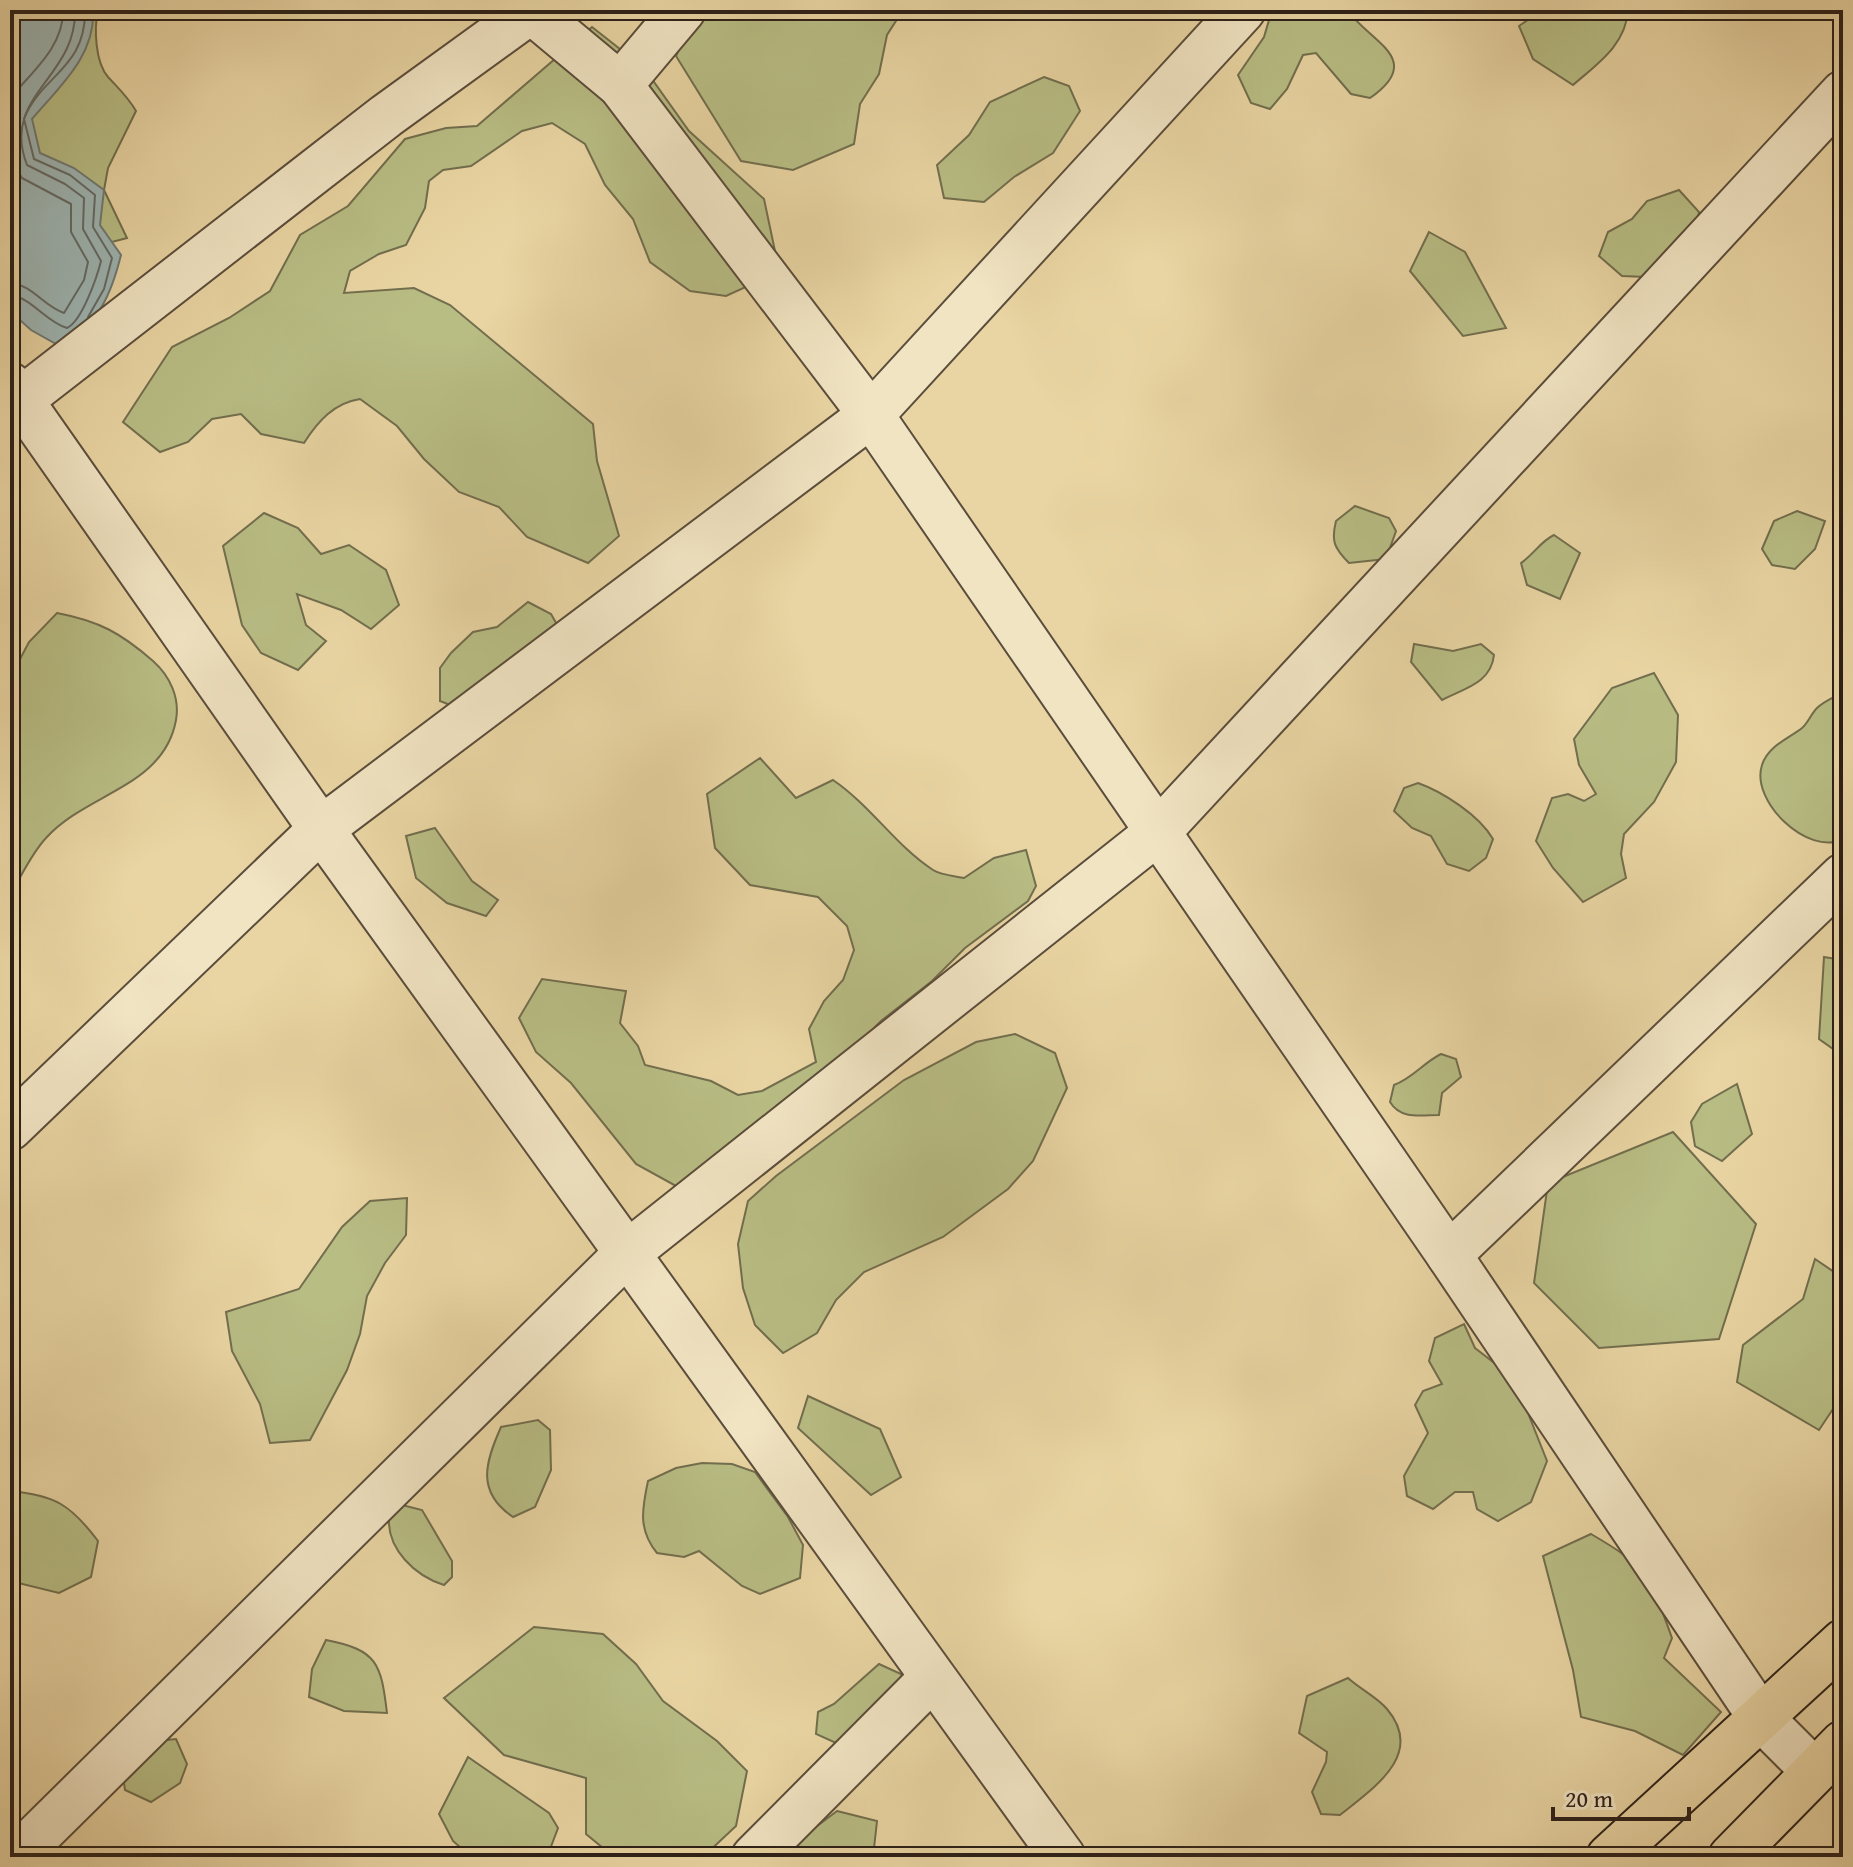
<svg xmlns="http://www.w3.org/2000/svg" width="1853" height="1867" viewBox="0 0 1853 1867" font-family="'Gentium Book Plus',serif">
<style>
.green{fill:#b8bd84;stroke:#726e4e;stroke-width:2}
.water{fill:#9db5b3;stroke:#707975;stroke-width:2}
.lines{fill:none;stroke-linecap:round;stroke-linejoin:round}
.shore{stroke:#646a66;stroke-width:2}
.minor-casing{stroke:#5b4d3c;stroke-width:48}
.major-casing{stroke:#2c2019;stroke-width:48}
.minor{stroke:#f1e4c3;stroke-width:44}
.major{stroke:#e9d5a3;stroke-width:44}
</style>
<rect width="100%" height="100%" fill="#e9d5a3"/>
<filter id="stains"><feTurbulence type="fractalNoise" baseFrequency=".0025" numOctaves="4"/><feColorMatrix values="0 0 0 0 .2 0 0 0 0 .09 0 0 0 0 .02 0 0 0 .5 -.17"/></filter>
<radialGradient id="worn" r=".72"><stop offset=".6" stop-color="#630" stop-opacity="0"/><stop offset="1" stop-color="#630" stop-opacity=".3"/></radialGradient>
<g class="green">
<path d="M10,10H98C94,28 95,62 108,77C119,89 128,97 136,111L108,168L104,190L127,238L112,242L79,218L36,205Z"/>
<path d="M696,10H903L887,35L879,74L860,104L854,144L793,170L741,161L676,56Z"/>
<path d="M1272,10H1347C1370,42 1426,59 1370,98L1351,94L1316,53L1303,55L1287,89L1270,109L1251,103L1238,75L1264,37Z"/>
<path d="M1542,10H1628C1626,45 1597,64 1573,85L1533,59L1519,26Z"/>
<path d="M592,27L644,68L689,131L764,199L775,251L748,286L726,296L690,291L650,262L633,219L605,185L585,144L552,123L522,131L471,166L443,170L429,181L425,208L406,245L379,254L350,271L344,293L414,288L450,305L593,424L597,461L619,536L588,563L527,537L499,507L459,492L424,459L397,426L360,399C334,403 318,421 304,443L261,434L241,414L212,419L188,442L160,452L123,422L172,347L229,318L270,291L300,235L348,206L405,139L446,128L477,126Z"/>
<path d="M1044,77L1069,86L1080,111L1053,153L1014,177L984,202L944,198L937,165L969,135L990,102Z"/>
<path d="M1679,190L1699,212L1696,231L1647,277L1622,276L1599,256L1608,232L1632,219L1647,201Z"/>
<path d="M1429,232L1465,252L1506,328L1463,336L1410,271Z"/>
<path d="M1355,506L1389,518L1396,531L1386,559L1349,563C1334,548 1331,541 1336,521Z"/>
<path d="M1797,511L1825,521L1815,549L1795,569L1772,565L1762,549L1774,521Z"/>
<path d="M264,513L298,528L321,554L349,545L386,570L399,605L371,629L341,610L297,594L306,625L326,641L298,670L261,653L242,625L223,546Z"/>
<path d="M1554,535L1580,553L1560,599L1527,585L1521,563C1534,554 1541,541 1554,535Z"/>
<path d="M528,602L551,614L559,628L463,710L440,701V668L451,653L473,632L497,627Z"/>
<path d="M57,613C99,621 121,633 153,661C170,676 180,698 176,720C164,787 86,793 46,838C31,854 21,877 10,895V678L29,642Z"/>
<path d="M1414,644L1453,651L1481,644L1494,655C1491,683 1465,688 1442,700L1411,662Z"/>
<path d="M1654,673L1678,715L1676,762L1654,802L1624,834L1621,854L1626,878L1583,902L1553,868L1536,841L1552,798L1568,794L1584,801L1596,794L1579,765L1574,739L1612,688Z"/>
<path d="M1843,692V839C1808,857 1750,801 1762,765C1768,746 1788,739 1802,728C1808,723 1811,714 1817,708C1824,701 1835,697 1843,692Z"/>
<path d="M760,758L796,798L833,780C871,806 896,846 933,870C941,875 954,876 964,878L994,858L1026,850L1036,886L1028,901L965,948L932,981L881,1021L820,1082L780,1103L707,1166L676,1186L636,1164L571,1083L536,1052L519,1018L542,979L626,991L620,1023L638,1046L645,1065L711,1081L738,1095L762,1091L816,1062L809,1029L824,1001L843,980L854,950L847,926L818,897L750,885L715,848L707,794Z"/>
<path d="M1418,783C1443,792 1479,815 1493,839L1486,858L1469,871L1447,864L1431,836L1412,828L1394,811L1404,788Z"/>
<path d="M435,828L472,881L498,900L486,916L447,903L416,878L406,836Z"/>
<path d="M1824,957L1843,960V1056L1819,1039Z"/>
<path d="M1015,1034L1055,1053L1067,1088L1033,1161L1008,1189L943,1237L864,1272L836,1300L817,1333L783,1353L755,1325L743,1288L738,1244L748,1201L776,1176L904,1080L976,1042Z"/>
<path d="M1441,1054L1456,1059L1461,1077L1442,1093L1439,1115C1421,1115 1401,1120 1390,1102L1394,1085C1413,1078 1423,1063 1441,1054Z"/>
<path d="M1737,1084L1752,1134L1722,1161L1695,1146L1691,1122L1702,1104Z"/>
<path d="M1673,1132L1756,1224L1719,1339L1599,1348L1534,1283L1548,1183Z"/>
<path d="M407,1198L406,1235L385,1263L367,1296L360,1334L347,1370L310,1440L270,1443L260,1404L232,1351L226,1312L299,1289L342,1227L370,1201Z"/>
<path d="M1815,1259L1843,1278V1394L1819,1430L1737,1382L1743,1345L1803,1299Z"/>
<path d="M1464,1324L1475,1348L1514,1378L1547,1461L1531,1502L1498,1521L1477,1509L1473,1492H1455L1433,1509L1407,1496L1404,1476L1428,1433L1415,1405L1423,1391L1442,1384L1429,1361L1435,1338Z"/>
<path d="M808,1396L880,1429L901,1477L871,1495L798,1428Z"/>
<path d="M538,1420L550,1430L551,1470L535,1507L513,1517C476,1492 485,1463 501,1427Z"/>
<path d="M702,1463L732,1464L755,1472L788,1517L803,1545L800,1578L760,1594L742,1586L699,1551L684,1557L657,1553C638,1530 642,1509 648,1481L676,1468Z"/>
<path d="M10,1491C55,1495 71,1505 98,1541L91,1577L59,1593L10,1581Z"/>
<path d="M402,1505L422,1510L452,1561V1577L444,1585C415,1576 387,1549 389,1518Z"/>
<path d="M1591,1534C1651,1569 1649,1575 1672,1638L1664,1658L1721,1712L1683,1755L1635,1731L1581,1717L1573,1670L1543,1556Z"/>
<path d="M534,1627L603,1634L636,1664L663,1701L717,1741L747,1771L736,1826L703,1857H614L586,1834V1778L504,1755L444,1698Z"/>
<path d="M326,1640C378,1650 381,1664 387,1713L344,1711L309,1697L312,1669Z"/>
<path d="M879,1664L901,1674L906,1686L845,1747L816,1734L818,1712L834,1704Z"/>
<path d="M1348,1678C1360,1689 1377,1697 1387,1709C1425,1754 1375,1787 1340,1815L1321,1814L1312,1792L1326,1762L1327,1752L1299,1733L1307,1696Z"/>
<path d="M176,1739L187,1764L180,1783L151,1802L125,1790L123,1776L140,1743Z"/>
<path d="M468,1757L549,1813L558,1828L547,1857H471L453,1841L439,1814Z"/>
<path d="M837,1811L877,1821L873,1857H776Z"/>
</g>
<path class="water" d="M10,10H93C96,55 59,87 32,119L40,153L74,168L104,190L100,225L121,255C110,299 99,318 65,349L31,330L10,311Z"/>
<g class="lines">
<g class="shore">
<path d="M85,10C86,69 41,75 24,119L34,159L70,175L95,195L93,227L112,258L104,289L88,317"/>
<path d="M10,98C32,72 64,46 63,10"/>
<path d="M10,158L22,178L71,204V232L88,262L84,280L64,313C43,306 33,285 10,283"/>
<path d="M10,295C31,297 46,322 67,328C82,321 97,277 101,261L83,229L84,198L65,184L27,165C0,96 77,78 75,10"/>
</g>
<g class="minor-casing">
<g id="minor">
<path d="M530,10L620,85L871,415L1449,1255L1761,1718L1813,1770"/>
<path d="M620,85L683,10"/>
<path d="M10,385L321,829L1063,1857"/>
<path d="M10,408L386,116L531,11"/>
<path d="M10,1128L321,829L871,415L1243,10"/>
<path d="M1449,1255L1843,876"/>
<path d="M16,1857L625,1255L1158,832L1843,93"/>
<path d="M754,1857L931,1679"/>
</g>
</g>
<g class="major-casing">
<g id="major">
<path d="M1609,1857L1843,1642"/>
<path d="M1731,1857L1843,1743"/>
</g>
</g>
<use href="#minor" class="minor"/>
<use href="#major" class="major"/>
</g>
<rect width="1853" height="1867" fill="none" stroke="#e9d5a3" stroke-width="40"/>
<rect x="12" y="12" width="1829" height="1843" fill="none" stroke="#2c2019" stroke-width="4"/>
<rect x="20" y="20" width="1813" height="1827" fill="none" stroke="#2c2019" stroke-width="2"/>
<path d="M1553 1807v12h136v-12" fill="none" stroke="#2c2019" stroke-width="4"/>
<text x="1565" y="1807" font-size="24" fill="#2c2019" stroke="#f1e4c3" stroke-width="6" paint-order="stroke">20 m</text>
<rect width="100%" height="100%" filter="url(#stains)"/>
<rect width="100%" height="100%" fill="url(#worn)"/>
</svg>
